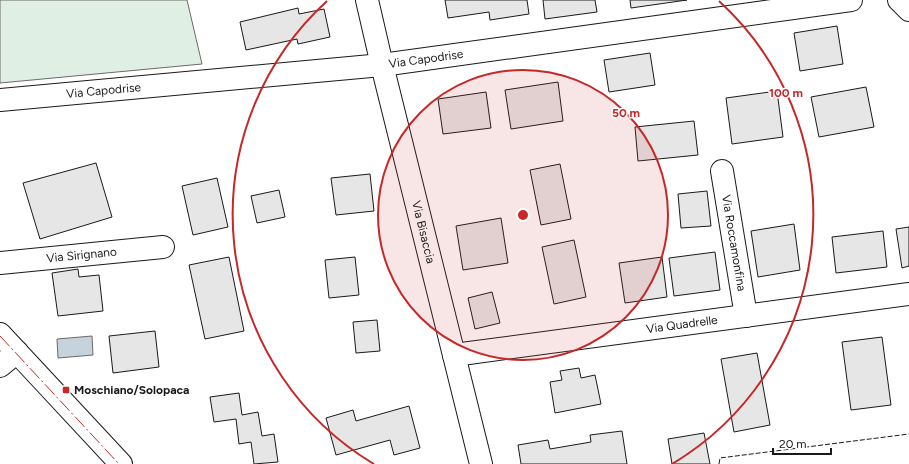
<svg xmlns="http://www.w3.org/2000/svg" width="909" height="464" viewBox="0 0 909 464" font-family="Figtree,sans-serif">
<style>
.green{fill:#e0efe3;stroke:#6a6a6a}
.water{fill:#c6d2dc;stroke:#6a6a6a}
.building{fill:#e6e6e6;stroke:#1a1a1a}
.lines{fill:none;stroke-linecap:round;stroke-linejoin:round}
.minor-casing{stroke:#1a1a1a;stroke-width:24}
.minor{stroke:#fff;stroke-width:22}
.fence{stroke:#1a1a1a;stroke-width:1;stroke-dasharray:5 2;stroke-linecap:butt}
.power{stroke:#c62828;stroke-width:1;stroke-dasharray:14 3 2 3;stroke-linecap:butt}
.ring{fill:none;stroke:#c62828;stroke-width:2}
.poi-dot{fill:#c62828;stroke:#fff;stroke-width:1.5}
.labels{text-anchor:middle;stroke-width:3;stroke-linejoin:round;paint-order:stroke}
.street-label{font-size:12px;fill:#1a1a1a;stroke:#fff}
.poi-label{font-size:12px;font-weight:bold;fill:#1a1a1a;stroke:#fff;text-anchor:start}
.centre{fill:#c62828;stroke:#fff;stroke-width:2}
.ring-label{font-size:12px;text-anchor:middle;font-weight:bold;fill:#c62828;stroke:#fff;stroke-width:3;stroke-linejoin:round;paint-order:stroke}
</style>
<rect width="100%" height="100%" fill="#fff"/>
<path class="green" d="M0,0H187L202,64L0,83Z"/>
<path class="water" d="M92,336L93,355L58,358L57,339Z"/>
<g class="building">
<path d="M445,0H527L529,14L490,20L489,12L448,18Z"/>
<path d="M543,0H595L597,12L545,19Z"/>
<path d="M630,0H687L631,8Z"/>
<path d="M298,8L299,14L324,9L330,37L298,44L297,39L246,50L240,22Z"/>
<path d="M837,26L843,64L800,71L794,33Z"/>
<path d="M650,53L655,85L609,92L604,60Z"/>
<path d="M558,82L563,121L511,129L505,90Z"/>
<path d="M866,87L874,127L819,137L811,97Z"/>
<path d="M777,91L783,137L732,144L726,98Z"/>
<path d="M486,92L491,128L443,134L438,99Z"/>
<path d="M694,121L698,155L638,161L635,127Z"/>
<path d="M96,163L112,217L40,239L23,183Z"/>
<path d="M560,164L571,219L541,225L530,170Z"/>
<path d="M370,174L374,211L336,215L331,178Z"/>
<path d="M217,178L228,227L193,235L182,186Z"/>
<path d="M279,190L285,217L257,223L251,196Z"/>
<path d="M707,191L711,226L681,228L678,194Z"/>
<path d="M501,218L508,263L463,270L456,226Z"/>
<path d="M794,224L800,270L758,277L751,231Z"/>
<path d="M909,227V266L902,268L896,229Z"/>
<path d="M883,231L887,267L836,273L832,237Z"/>
<path d="M574,240L586,297L554,304L542,247Z"/>
<path d="M715,252L720,290L674,296L669,258Z"/>
<path d="M229,257L244,331L205,339L189,265Z"/>
<path d="M355,257L359,295L329,298L325,260Z"/>
<path d="M662,257L667,297L625,303L619,263Z"/>
<path d="M78,269L79,277L99,275L103,311L58,316L52,273Z"/>
<path d="M492,292L500,323L475,329L468,298Z"/>
<path d="M377,320L380,351L356,353L353,322Z"/>
<path d="M155,331L159,367L113,373L109,336Z"/>
<path d="M882,337L891,405L851,410L842,342Z"/>
<path d="M757,353L770,425L734,432L721,359Z"/>
<path d="M579,368L581,378L595,375L601,404L555,413L550,382L562,380L560,371Z"/>
<path d="M239,393L242,415L258,412L262,436L274,434L278,462L254,464L251,442L239,444L236,419L214,422L210,397Z"/>
<path d="M409,406L420,448L394,455L390,440L336,455L326,418L353,410L356,421Z"/>
<path d="M622,431L627,464H521L518,445L548,440L550,449L591,442L590,435Z"/>
<path d="M704,433L710,464H672L668,439Z"/>
</g>
<g class="lines">
<g class="minor-casing">
<g id="minor">
<path id="s1" d="M367,0L382,65L481,464"/>
<path d="M899,0L909,10"/>
<path id="s2" d="M0,100L382,65L851,0"/>
<path id="s3" d="M722,171L746,316"/>
<path id="s4" d="M0,263L163,247"/>
<path d="M0,334L121,464"/>
<path id="s5" d="M454,355L909,294"/>
<path d="M0,366L17,352"/>
</g>
</g>
<use href="#minor" class="minor"/>
<path class="fence" d="M719,464L720,458L909,434"/>
<path class="power" d="M0,336L119,464"/>
</g>
<circle cx="523" cy="215" r="145" fill="#c62828" fill-opacity=".12"/>
<g class="ring">
<circle cx="523" cy="215" r="145"/>
<path d="M374 464A290 290 0 0 1 327 1M719 1A290 290 0 0 1 672 464"/>
</g>
<rect class="poi-dot" x="62" y="386" width="8" height="8" rx="2"/>
<g class="labels">
<g class="street-label">
<text dy="4" stroke="none"><textPath href="#s2" startOffset="428">Via Capodrise</textPath></text>
<text dy="4" stroke="none"><textPath href="#s2" startOffset="104">Via Capodrise</textPath></text>
<text dy="4" stroke="none"><textPath href="#s1" startOffset="239">Via Bisaccia</textPath></text>
<text dy="4" stroke="none"><textPath href="#s3" startOffset="73">Via Roccamonfina</textPath></text>
<text dy="4" stroke="none"><textPath href="#s4" startOffset="82">Via Sirignano</textPath></text>
<text dy="4" stroke="none"><textPath href="#s5" startOffset="230">Via Quadrelle</textPath></text>
</g>
<g class="poi-label">
<text x="74" y="394">Moschiano/Solopaca</text>
</g>
</g>
<circle cx="523" cy="215" r="6" class="centre"/>
<g class="ring-label">
<text x="786" y="97">100 m</text>
<text x="626" y="117">50 m</text>
</g>
<path d="M773 448v6h58v-6" fill="none" stroke="#1a1a1a" stroke-width="2"/>
<text x="779" y="448" font-size="12" fill="#1a1a1a" stroke="#ffffff" stroke-width="3" paint-order="stroke">20 m</text>
</svg>
